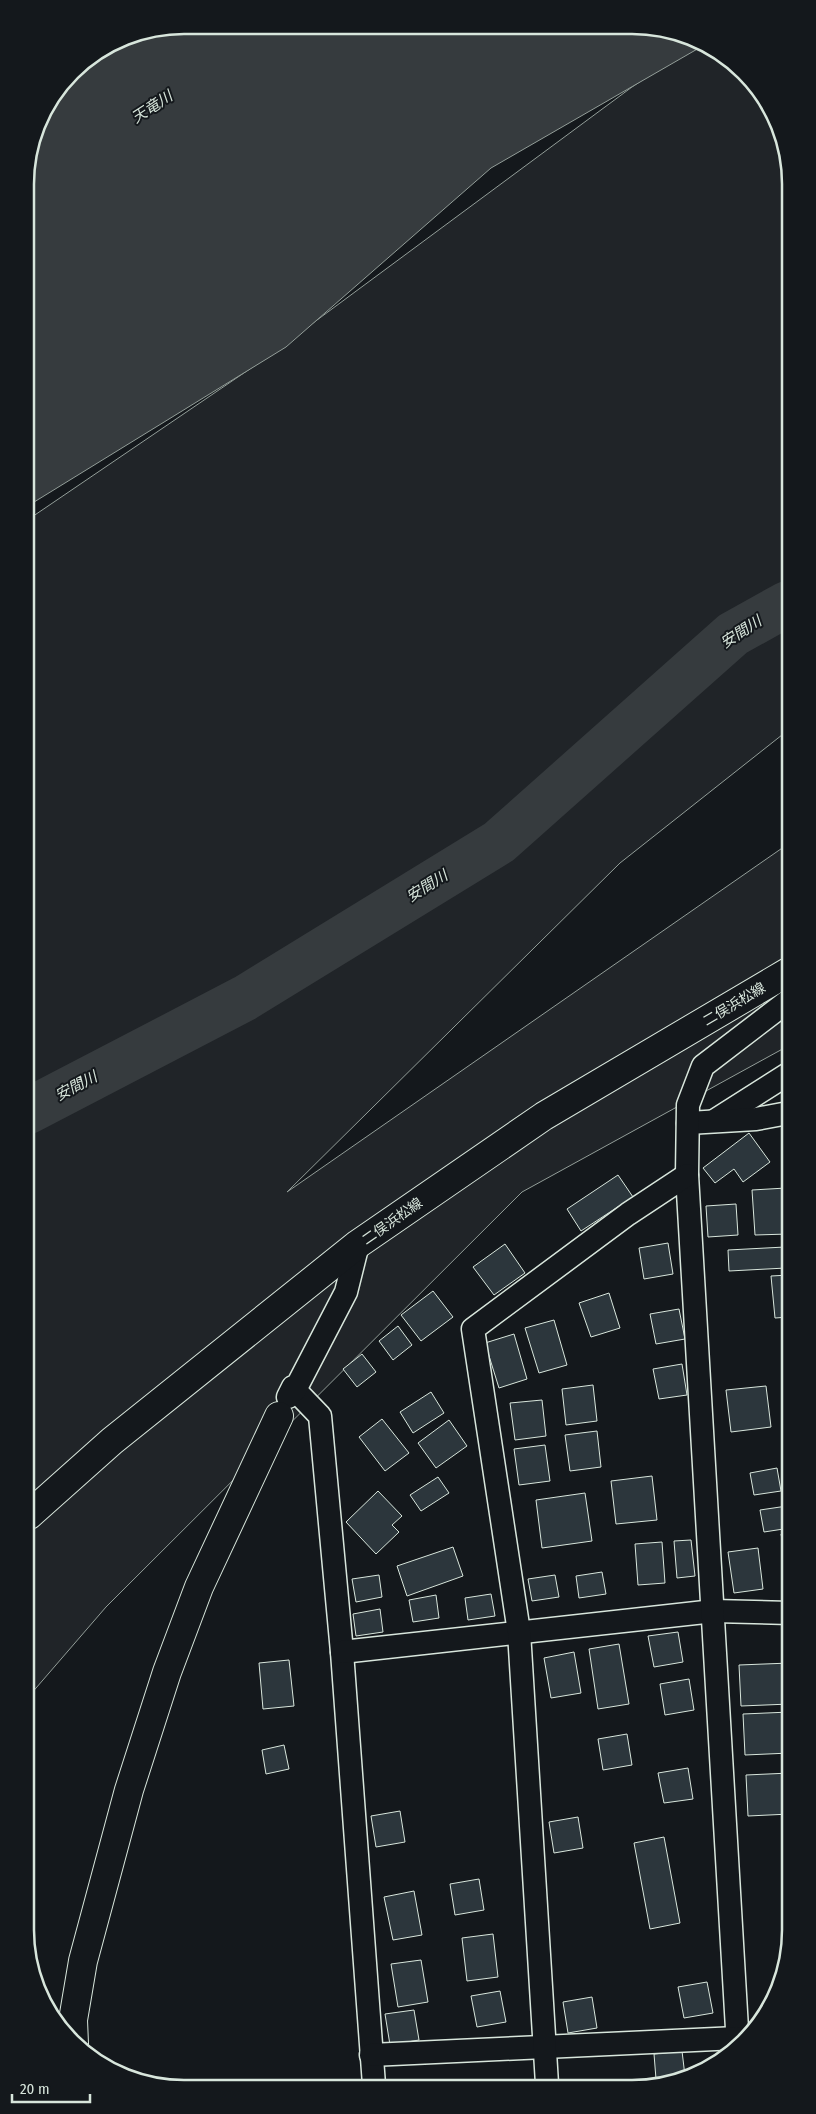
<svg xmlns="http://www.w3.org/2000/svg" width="816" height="2114" viewBox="0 0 816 2114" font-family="'Fira Sans Condensed','Noto Sans JP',sans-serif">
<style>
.green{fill:#202428;stroke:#939e99}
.water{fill:#363b3e;stroke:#939e99}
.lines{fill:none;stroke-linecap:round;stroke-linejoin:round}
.river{stroke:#363b3e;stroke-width:46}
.building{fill:#2c363c;stroke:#d8e6dc}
.street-casing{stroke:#d8e6dc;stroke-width:25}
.secondary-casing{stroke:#d8e6dc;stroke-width:30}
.street{stroke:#14181c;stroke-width:22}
.secondary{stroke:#14181c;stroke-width:28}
.labels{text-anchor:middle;stroke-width:4;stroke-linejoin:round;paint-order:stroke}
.street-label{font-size:14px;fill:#d8e6dc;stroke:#14181c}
.water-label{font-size:15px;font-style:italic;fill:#d8e6dc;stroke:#14181c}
.rim{fill:none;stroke:#d8e6dc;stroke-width:2.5}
</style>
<rect width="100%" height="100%" fill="#14181c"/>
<path class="green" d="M701,41L744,71L786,143L787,731L620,863L287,1192L788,844V1046L522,1192L106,1607L30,1695L26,521L263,360L632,87Z"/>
<path class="water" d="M183,25L663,28L706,44L491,168L286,347L26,507L25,173L41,113L79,65L123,37Z"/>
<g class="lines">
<path class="river" d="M28,1111L245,998L499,842L733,634L787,604"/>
</g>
<g class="building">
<path d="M749,1133L770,1162L743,1182L734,1169L715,1183L703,1168Z"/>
<path d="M618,1175L633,1197L581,1231L567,1209Z"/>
<path d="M786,1188L789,1234L755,1235L752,1190Z"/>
<path d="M736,1204L738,1235L708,1237L706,1206Z"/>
<path d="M668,1243L673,1274L644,1279L639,1248Z"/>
<path d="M505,1244L525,1273L494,1295L473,1267Z"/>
<path d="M785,1247L786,1268L729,1271L728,1250Z"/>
<path d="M789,1275V1317L775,1318L771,1276Z"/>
<path d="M433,1291L453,1317L421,1341L401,1315Z"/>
<path d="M609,1293L620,1328L591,1337L579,1303Z"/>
<path d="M679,1309L685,1339L656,1344L650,1314Z"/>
<path d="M554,1320L567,1365L539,1373L525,1328Z"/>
<path d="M398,1326L412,1345L393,1360L379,1341Z"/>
<path d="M514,1334L527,1379L499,1388L485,1343Z"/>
<path d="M362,1354L376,1372L357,1387L343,1369Z"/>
<path d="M682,1364L687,1395L659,1399L653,1369Z"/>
<path d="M593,1385L597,1421L566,1425L562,1389Z"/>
<path d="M766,1386L771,1427L731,1432L726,1390Z"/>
<path d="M431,1392L444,1413L413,1433L400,1412Z"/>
<path d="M542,1400L546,1436L515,1440L510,1403Z"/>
<path d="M382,1419L409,1453L385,1471L359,1437Z"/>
<path d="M449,1420L467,1446L436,1468L418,1443Z"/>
<path d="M597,1431L601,1467L570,1471L565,1435Z"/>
<path d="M545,1445L550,1481L519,1485L514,1449Z"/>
<path d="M777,1468L781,1491L754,1495L750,1473Z"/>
<path d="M652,1476L657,1520L616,1524L611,1481Z"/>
<path d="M438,1477L449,1493L421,1511L410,1495Z"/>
<path d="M378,1491L402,1516L392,1525L399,1532L376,1554L346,1522Z"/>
<path d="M585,1493L592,1541L542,1548L536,1500Z"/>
<path d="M787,1506L790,1528L764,1532L760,1510Z"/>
<path d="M790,1532V1555L785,1556L781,1534Z"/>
<path d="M691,1540L695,1576L677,1578L674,1541Z"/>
<path d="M662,1542L665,1583L638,1585L635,1544Z"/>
<path d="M453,1547L463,1576L407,1596L397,1566Z"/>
<path d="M758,1548L763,1589L734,1593L728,1552Z"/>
<path d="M602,1572L606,1594L579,1598L576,1576Z"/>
<path d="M379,1575L382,1597L356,1602L352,1579Z"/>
<path d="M555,1575L559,1597L532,1601L528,1579Z"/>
<path d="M491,1594L495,1616L468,1620L465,1598Z"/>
<path d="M436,1595L439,1618L413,1622L409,1600Z"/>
<path d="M380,1609L383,1632L356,1636L353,1614Z"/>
<path d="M678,1632L683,1662L654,1667L648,1636Z"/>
<path d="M619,1644L629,1704L598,1709L589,1649Z"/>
<path d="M574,1652L581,1693L551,1698L544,1658Z"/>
<path d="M289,1660L294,1706L263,1709L259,1663Z"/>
<path d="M790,1663V1704L741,1706L739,1665Z"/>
<path d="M689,1679L694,1710L665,1715L660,1684Z"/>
<path d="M790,1712V1753L745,1755L743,1714Z"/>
<path d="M627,1734L632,1765L603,1770L598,1739Z"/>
<path d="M284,1745L289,1769L266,1774L262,1750Z"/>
<path d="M688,1768L693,1799L664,1803L658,1773Z"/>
<path d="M790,1773V1814L748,1816L746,1775Z"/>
<path d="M400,1811L405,1842L376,1847L371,1816Z"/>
<path d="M578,1817L583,1848L554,1853L549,1822Z"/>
<path d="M664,1837L680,1923L650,1929L634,1843Z"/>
<path d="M479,1879L484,1910L455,1915L450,1884Z"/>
<path d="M414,1891L422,1935L393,1940L384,1897Z"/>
<rect x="786" y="1893" width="5" height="43"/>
<path d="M493,1934L498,1977L467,1981L462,1938Z"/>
<path d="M421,1960L428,2002L398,2007L391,1964Z"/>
<path d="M707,1982L713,2013L684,2018L678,1987Z"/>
<path d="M500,1991L506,2022L477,2027L471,1996Z"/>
<path d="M592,1997L597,2028L568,2033L563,2002Z"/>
<path d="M414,2010L419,2040L390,2045L385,2014Z"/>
<path d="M682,2051L685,2076L656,2079L654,2054Z"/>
</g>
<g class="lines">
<g class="street-casing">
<g id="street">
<path d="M714,1121L788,1074"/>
<path d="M688,1123L756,1119L788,1113"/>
<path d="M295,1390L320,1416L342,1652L374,2085"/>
<path d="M288,1397L293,1387L295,1390L346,1292L358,1244"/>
<path d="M342,1652L714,1611L790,1613"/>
<path d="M738,2046L687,1175L688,1105L703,1066L788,1001"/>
<path d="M371,2055L737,2038"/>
<path d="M547,2084L519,1632L473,1329L628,1214L687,1175"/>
</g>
</g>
<g class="secondary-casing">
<g id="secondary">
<path d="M29,1515L112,1441L358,1244L544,1116L788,972"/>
<path d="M74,2044L73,2020L83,1961L129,1790L167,1672L199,1587L279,1416"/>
</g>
</g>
<use href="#street" class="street"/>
<use href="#secondary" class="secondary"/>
</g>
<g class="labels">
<g class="street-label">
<text transform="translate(734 1004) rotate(-31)" y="5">二俣浜松線</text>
<text transform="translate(392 1221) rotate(-35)" y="5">二俣浜松線</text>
</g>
<g class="water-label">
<text transform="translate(152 107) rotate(-33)" y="5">天竜川</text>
<text transform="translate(741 632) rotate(-33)" y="5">安間川</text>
<text transform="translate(427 886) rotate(-32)" y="5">安間川</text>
<text transform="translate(76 1086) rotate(-28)" y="5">安間川</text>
</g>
</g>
<path d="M0 0H816V2114H0ZM184 34H632A150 150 0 0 1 782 184V1930A150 150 0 0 1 632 2080H184A150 150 0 0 1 34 1930V184A150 150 0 0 1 184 34Z" fill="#14181c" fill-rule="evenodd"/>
<path class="rim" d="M184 34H632A150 150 0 0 1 782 184V1930A150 150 0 0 1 632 2080H184A150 150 0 0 1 34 1930V184A150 150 0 0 1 184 34Z"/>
<path d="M12 2094v8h78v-8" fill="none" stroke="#d8e6dc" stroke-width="2.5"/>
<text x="20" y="2094" font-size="15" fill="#d8e6dc" stroke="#14181c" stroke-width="4" paint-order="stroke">20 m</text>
</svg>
